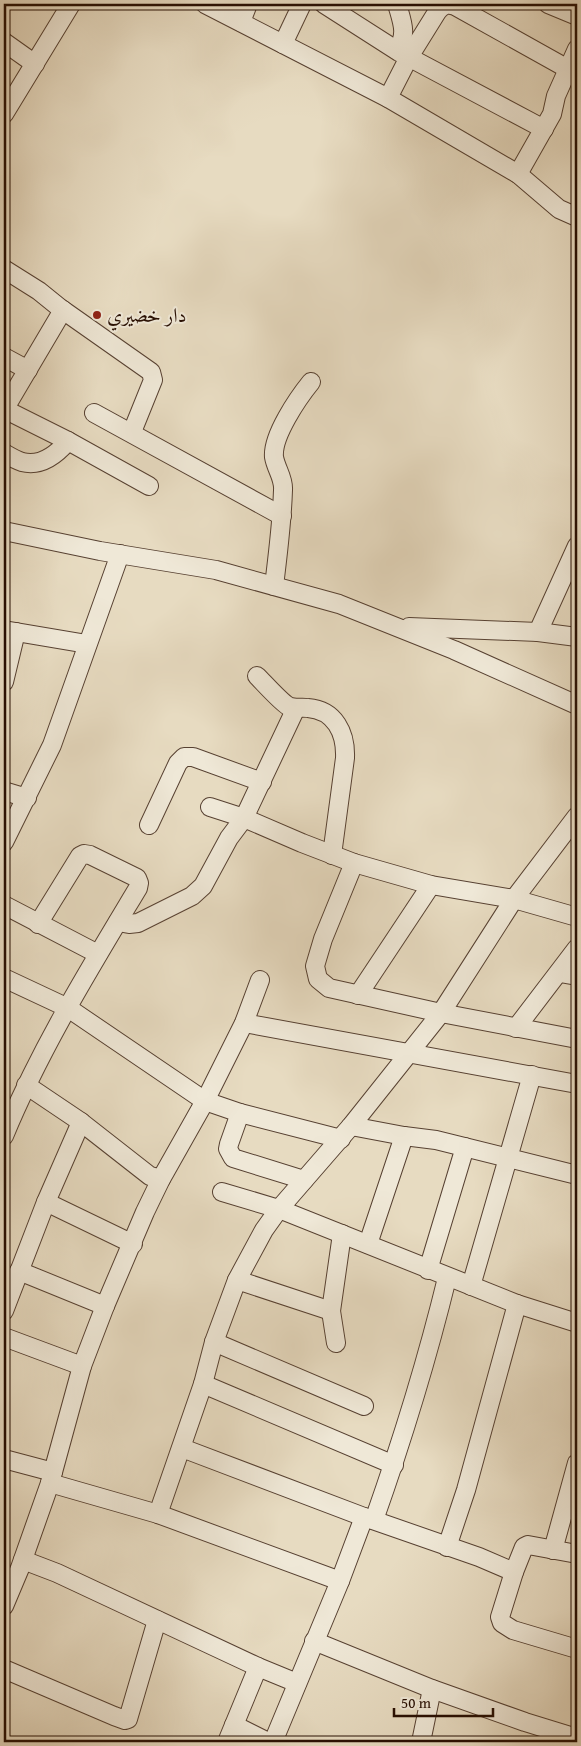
<svg xmlns="http://www.w3.org/2000/svg" width="581" height="1746" viewBox="0 0 581 1746" font-family="'Gentium Book Plus',Amiri,serif">
<style>
.lines{fill:none;stroke-linecap:round;stroke-linejoin:round}
.minor-casing{stroke:#574132;stroke-width:20}
.minor{stroke:#efe8d7;stroke-width:18}
.poi-dot{fill:#8f2418;stroke:#efe8d7;stroke-width:2}
.labels{text-anchor:middle;stroke-width:4;stroke-linejoin:round;paint-order:stroke}
.poi-label{font-size:20px;fill:#270e02;stroke:#efe8d7;text-anchor:start}
</style>
<rect width="100%" height="100%" fill="#e7dbc1"/>
<filter id="stains"><feTurbulence type="fractalNoise" baseFrequency=".004" numOctaves="4"/><feColorMatrix values="0 0 0 0 .2 0 0 0 0 .09 0 0 0 0 .02 0 0 0 .5 -.17"/></filter>
<radialGradient id="worn" r=".72"><stop offset=".6" stop-color="#630" stop-opacity="0"/><stop offset="1" stop-color="#630" stop-opacity=".3"/></radialGradient>
<g class="lines">
<g class="minor-casing">
<g id="minor">
<path d="M205,4L388,98L518,174L559,209L577,217"/>
<path d="M324,4L399,52L544,129"/>
<path d="M548,4L577,16"/>
<path d="M241,22L248,4"/>
<path d="M4,42L35,64"/>
<path d="M283,44L302,4"/>
<path d="M397,50C408,34 402,22 397,4"/>
<path d="M388,98L409,57L437,12C442,5 448,3 455,6L568,69"/>
<path d="M4,114L71,4"/>
<path d="M518,174L552,114L556,96L577,49"/>
<path d="M4,269L39,291L60,308L151,372L153,380L132,432"/>
<path d="M4,357L28,370"/>
<path d="M4,409L68,441L149,486"/>
<path d="M4,410L63,310"/>
<path d="M94,413L282,516"/>
<path d="M4,453C9,456 16,460 22,462C41,467 57,454 68,441"/>
<path d="M4,531L100,551L216,570L339,604L454,650L577,705"/>
<path d="M274,586C278,554 282,522 283,490C284,478 276,469 274,457C272,436 298,398 311,382"/>
<path d="M409,627L538,632L577,637"/>
<path d="M4,630L87,644"/>
<path d="M538,632L577,546"/>
<path d="M257,676C265,684 280,701 288,706C294,709 302,707 308,708C335,710 346,733 345,758L332,855"/>
<path d="M4,682L16,632"/>
<path d="M4,791L27,798"/>
<path d="M210,807L244,818L302,843L354,863L431,885L514,899L577,917"/>
<path d="M149,825L178,763L184,757H193L262,782"/>
<path d="M4,842L52,745L120,554"/>
<path d="M354,863L323,939L315,966L318,979L329,988L441,1013L577,1039"/>
<path d="M4,905L98,954"/>
<path d="M118,922L129,924L138,923L192,896L203,886L229,838L244,818L296,708"/>
<path d="M560,973L577,976"/>
<path d="M4,978L68,1008L205,1101L240,1113L341,1139"/>
<path d="M358,995L431,885"/>
<path d="M244,1023L577,1084"/>
<path d="M516,1028L577,948"/>
<path d="M26,1085L81,1122L150,1176L161,1179"/>
<path d="M240,1113L229,1144L228,1149L233,1158L304,1180"/>
<path d="M351,1126L404,1136L436,1140L577,1175"/>
<path d="M4,1136C40,1049 90,968 138,888L139,883L137,878L90,855L84,854L80,856L38,924"/>
<path d="M222,1192L279,1209L517,1304L577,1323"/>
<path d="M46,1202L133,1244"/>
<path d="M368,1244L404,1136"/>
<path d="M428,1270L465,1147"/>
<path d="M19,1271L105,1306"/>
<path d="M237,1280L331,1311"/>
<path d="M471,1286L532,1075"/>
<path d="M4,1311L46,1202L81,1122"/>
<path d="M4,1337L82,1366"/>
<path d="M214,1342L364,1406"/>
<path d="M336,1343L331,1311L342,1234"/>
<path d="M203,1384L394,1465"/>
<path d="M182,1448L364,1517L479,1557L514,1572"/>
<path d="M4,1459L53,1472"/>
<path d="M50,1483L158,1514L340,1581"/>
<path d="M158,1514L203,1384L214,1342L237,1280L264,1230L279,1209L351,1126L441,1013L514,899L577,816"/>
<path d="M374,1520C402,1441 427,1360 447,1278"/>
<path d="M447,1547L466,1490L517,1304"/>
<path d="M553,1550L577,1463"/>
<path d="M577,1554L528,1545L524,1547L514,1572L500,1617L502,1623L513,1630L577,1649"/>
<path d="M23,1560L57,1573L258,1667L297,1683"/>
<path d="M4,1606L20,1568L50,1483L82,1366L105,1306L145,1212L161,1179L205,1101L244,1023L260,980"/>
<path d="M314,1641L432,1689L525,1722L577,1738"/>
<path d="M4,1669L114,1716L125,1720L128,1719L157,1620"/>
<path d="M234,1725L268,1742"/>
<path d="M227,1742L258,1667"/>
<path d="M273,1742L340,1581L364,1517"/>
<path d="M421,1742L432,1689"/>
</g>
</g>
<use href="#minor" class="minor"/>
</g>
<circle class="poi-dot" cx="97" cy="315" r="5"/>
<g class="labels">
<g class="poi-label">
<text x="107" y="322">دار خضيري</text>
</g>
</g>
<rect width="581" height="1746" fill="none" stroke="#e7dbc1" stroke-width="20"/>
<rect x="5" y="5" width="571" height="1736" fill="none" stroke="#270e02" stroke-width="2.5"/>
<rect x="10" y="10" width="561" height="1726" fill="none" stroke="#270e02"/>
<path d="M394 1708v8h99v-8" fill="none" stroke="#270e02" stroke-width="2.5"/>
<text x="401" y="1708" font-size="15" fill="#270e02" stroke="#efe8d7" stroke-width="4" paint-order="stroke">50 m</text>
<rect width="100%" height="100%" filter="url(#stains)"/>
<rect width="100%" height="100%" fill="url(#worn)"/>
</svg>
